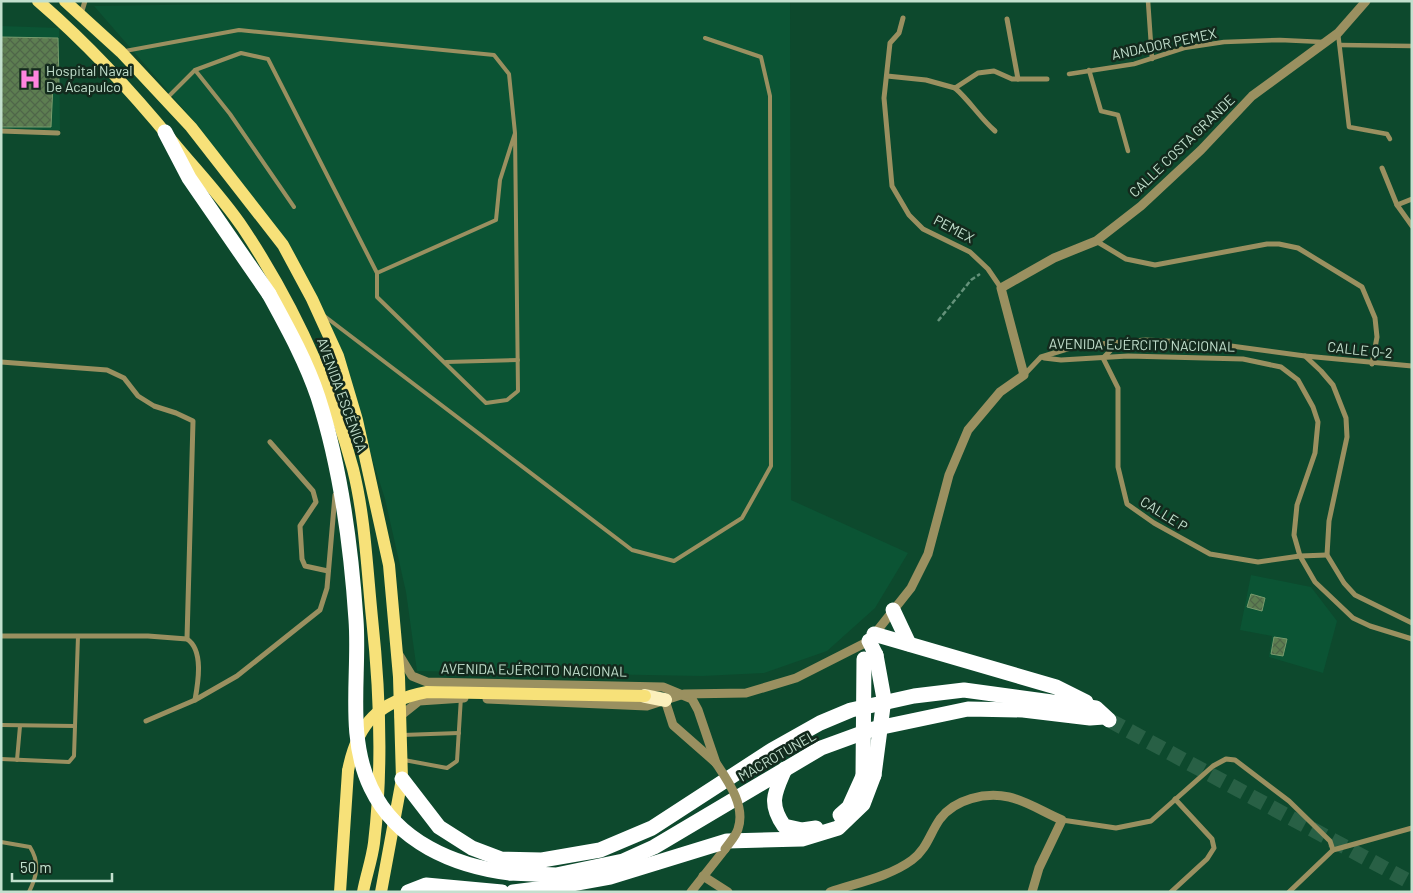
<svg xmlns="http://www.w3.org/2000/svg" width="1413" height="893" viewBox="0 0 1413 893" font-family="Barlow,sans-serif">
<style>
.built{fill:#0b5434}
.building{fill:url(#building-cross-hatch);stroke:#799c6e}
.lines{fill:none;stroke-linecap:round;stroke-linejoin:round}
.motorway-tunnel{stroke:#286045;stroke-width:15;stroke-dasharray:15 8;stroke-linecap:butt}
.path{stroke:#64927a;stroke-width:2.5;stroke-dasharray:5 2.5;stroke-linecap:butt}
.service{stroke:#9a9060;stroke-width:4}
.pedestrian{stroke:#9a9060;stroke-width:4.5}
.minor{stroke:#9a9060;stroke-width:5}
.tertiary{stroke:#9a9060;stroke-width:9}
.primary{stroke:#f7e179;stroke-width:12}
.trunk{stroke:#fbf0bc;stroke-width:14}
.motorway{stroke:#fff;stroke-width:15}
.tertiary-bridge{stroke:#9a9060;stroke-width:9}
.primary-bridge{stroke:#f7e179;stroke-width:12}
.motorway-bridge{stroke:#fff;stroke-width:15}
.labels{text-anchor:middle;stroke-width:5;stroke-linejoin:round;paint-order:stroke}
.street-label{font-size:14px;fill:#c3e0ce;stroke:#132a1d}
.poi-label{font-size:14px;fill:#c3e0ce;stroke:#132a1d;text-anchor:start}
</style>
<defs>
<pattern id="building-cross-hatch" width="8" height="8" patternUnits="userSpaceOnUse" patternTransform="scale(1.25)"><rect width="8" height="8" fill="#5d7e51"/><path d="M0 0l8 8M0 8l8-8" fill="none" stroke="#4f6649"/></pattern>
</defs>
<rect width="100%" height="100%" fill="#0d492d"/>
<g class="built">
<path d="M414,1H790L791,500L908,553L875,608L827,651L764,673L702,676L417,671L406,592L385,499L342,363L275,238L200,128L94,6Z"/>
<path d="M1,26L59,28L60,130L1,129Z"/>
<path d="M1251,575L1311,587L1337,621L1323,673L1269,657L1272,636L1240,630Z"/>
</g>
<g class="building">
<path d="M1,37L58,38L59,84H53L51,127H1Z"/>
<path d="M1251,594L1265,598L1262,611L1247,607Z"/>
<path d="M1274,637L1287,639L1283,656L1271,654Z"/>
</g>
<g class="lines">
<path class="motorway-tunnel" d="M1109,720L1412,883"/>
<path class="path" d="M938,321L971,280L980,274"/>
<g class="service">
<path d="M125,51L239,30L494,55L509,74L515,133L500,180L496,220L377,273V297L486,403L507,400L518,391L515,133"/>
<path d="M195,70L230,114L294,207"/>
<path d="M167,98L195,70L241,53L268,59L377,273"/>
<path d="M323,315L632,550L674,561L742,518L771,466L770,96L761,57L705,38"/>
<path d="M446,362L518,360"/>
<path d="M1,725L75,726"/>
<path d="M402,735L459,733"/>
<path d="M1,759L69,762L74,756L78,636"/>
<path d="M17,760L20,726"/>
<path d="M404,760L447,768L457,761L461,697"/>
<path d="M1,842L30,847C40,863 37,876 29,892"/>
</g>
<g class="pedestrian">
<path d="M1148,1L1152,59"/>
<path d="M1338,33L1349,127L1387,134L1390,139"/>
<path d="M1340,45L1412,46"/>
<path d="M1089,70L1101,111L1118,115L1128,151"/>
<path d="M1069,74L1134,64L1184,48L1224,42L1280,40L1323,42"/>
</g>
<g class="minor">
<path d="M81,14L85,1"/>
<path d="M903,18L899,33L890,43L884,98L892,186L909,215L923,229L970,252L988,269L1001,288"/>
<path d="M1007,19L1018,79"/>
<path d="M887,76L926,80L955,88L978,73L994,71L1012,79H1047"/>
<path d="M955,88C970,101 980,118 995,131"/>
<path d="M1,131L58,133"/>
<path d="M1382,168L1397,205L1412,226"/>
<path d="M1397,205L1412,199"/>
<path d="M1096,241L1126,259L1155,265L1267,244H1279L1298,248L1362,287L1375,318L1377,337L1372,364"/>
<path d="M1119,342L1103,358L1118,388V467L1127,504L1154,523L1210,554L1258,562L1300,556L1327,555"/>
<path d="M1305,356L1412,366"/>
<path d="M1044,358L1061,360L1128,356L1243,359L1281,367L1298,380L1313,407L1318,422L1315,453L1297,505L1294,535L1300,556L1315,582L1353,618L1370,626L1412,639"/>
<path d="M1,362L107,370L124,378L138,396L154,406L176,413L193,421L187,639"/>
<path d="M1024,375L1041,357L1077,346L1145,340L1209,343L1305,356L1321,371L1333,385L1346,418L1347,437L1329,521L1327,555L1344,583L1355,595L1412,623"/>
<path d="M270,442L313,491L316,502L300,526L302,559L305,566L328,571"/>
<path d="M1,636H148L187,639C204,650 198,683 195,700"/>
<path d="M146,721L195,700L237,676L320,610L327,588L335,495"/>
<path d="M1062,820L1116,828L1151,821L1213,766L1226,759L1235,760L1289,801L1330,841L1333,850"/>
<path d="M1333,850L1412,828"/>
<path d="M1171,892L1207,859L1214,848L1212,839L1175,799"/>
<path d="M1289,892L1333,850"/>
</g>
<g class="tertiary">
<path d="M398,653L412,676L427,682L663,687L692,699L698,710L716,763"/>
<path d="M487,699L647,706L684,694L746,693L796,678L869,641L911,588L928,554L949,475L968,430L1000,392L1024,375L1001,288L1054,258L1096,241L1141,206L1201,150L1252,96L1338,33L1366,1"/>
<path d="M665,700L673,725L715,762"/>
<path d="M399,717L419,701L464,698"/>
<path d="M703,876L728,892"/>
<path d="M691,892L725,849"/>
<path d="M830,892C856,883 889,877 912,860C927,849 930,833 940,819C955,799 985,792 1009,797C1027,801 1045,813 1062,820L1039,868L1032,892"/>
</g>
<g class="primary">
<path d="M38,1C88,44 132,92 173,142C196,170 223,198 243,228C292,302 330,383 353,469C365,517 367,569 372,618C380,692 383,768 374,843C372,859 366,876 363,892"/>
<path d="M65,1L121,52L191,127L283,245L312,299L338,356L357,420L389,565L399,677L402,779L381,892"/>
<path d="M340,892L348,771"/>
</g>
<path class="trunk" d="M645,696L665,700"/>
<g class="motorway">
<path d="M165,132L189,178L269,294"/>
<path d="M893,610L909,644"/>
<path d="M874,634L1056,687L1086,702"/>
<path d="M869,641L876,655"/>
<path d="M785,769C775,792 768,803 784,826L802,830L816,828"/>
<path d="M402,779L439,827L472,848L501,859L542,860L600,850L652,828L772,750L820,723L851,710L914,696L964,690L1096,708L1109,720"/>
<path d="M840,815L849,807L863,776"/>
<path d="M510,873L556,875L623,861L654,847L821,748L873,729L968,709L1023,710L1090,718L1104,717"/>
<path d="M408,892L426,885L502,892"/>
<path d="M513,892L561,886L610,877L727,841L802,839L838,828L863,804L874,775"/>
</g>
<path class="tertiary-bridge" d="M716,763C728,781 746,806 738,829C736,836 729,843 725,849"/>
<path class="primary-bridge" d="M348,771C357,723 379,701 427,692L645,696"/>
<g class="motorway-bridge">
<path d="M269,294C287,327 306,361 318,397C341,468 351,545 356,620C360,674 346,737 371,788C397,842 454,866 510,873"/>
<path d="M874,775L884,699L876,655"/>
<path d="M863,776L864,659"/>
</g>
</g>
<defs>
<g id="hospital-bare" transform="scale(1.725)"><path d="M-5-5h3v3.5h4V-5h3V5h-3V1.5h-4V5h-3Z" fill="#fe85df" stroke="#132a1d" stroke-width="2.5" paint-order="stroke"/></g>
</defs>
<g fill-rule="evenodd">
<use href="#hospital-bare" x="30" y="79"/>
</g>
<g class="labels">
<g class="street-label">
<text transform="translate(1164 44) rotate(-12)" y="5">ANDADOR PEMEX</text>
<text transform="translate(1182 146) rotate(-44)" y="5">CALLE COSTA GRANDE</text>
<text transform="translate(954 229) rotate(28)" y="5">PEMEX</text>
<text transform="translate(1142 345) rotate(1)" y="5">AVENIDA EJÉRCITO NACIONAL</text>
<text transform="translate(1360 350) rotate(6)" y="5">CALLE Q-2</text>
<text transform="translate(342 395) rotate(70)" y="5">AVENIDA ESCÉNICA</text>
<text transform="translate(1164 514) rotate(32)" y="5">CALLE P</text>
<text transform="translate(534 670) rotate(1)" y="5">AVENIDA EJÉRCITO NACIONAL</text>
<text transform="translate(777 756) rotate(-30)" y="5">MACROTUNEL</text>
</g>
<g class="poi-label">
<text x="46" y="76">Hospital Naval<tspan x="46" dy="16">De Acapulco</tspan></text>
</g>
</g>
<rect width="1413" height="893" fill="none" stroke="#c3e0ce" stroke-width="5"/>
<path d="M12 873v8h100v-8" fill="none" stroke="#c3e0ce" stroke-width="2.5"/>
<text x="20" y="873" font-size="15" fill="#c3e0ce" stroke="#132a1d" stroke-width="4" paint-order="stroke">50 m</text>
</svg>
